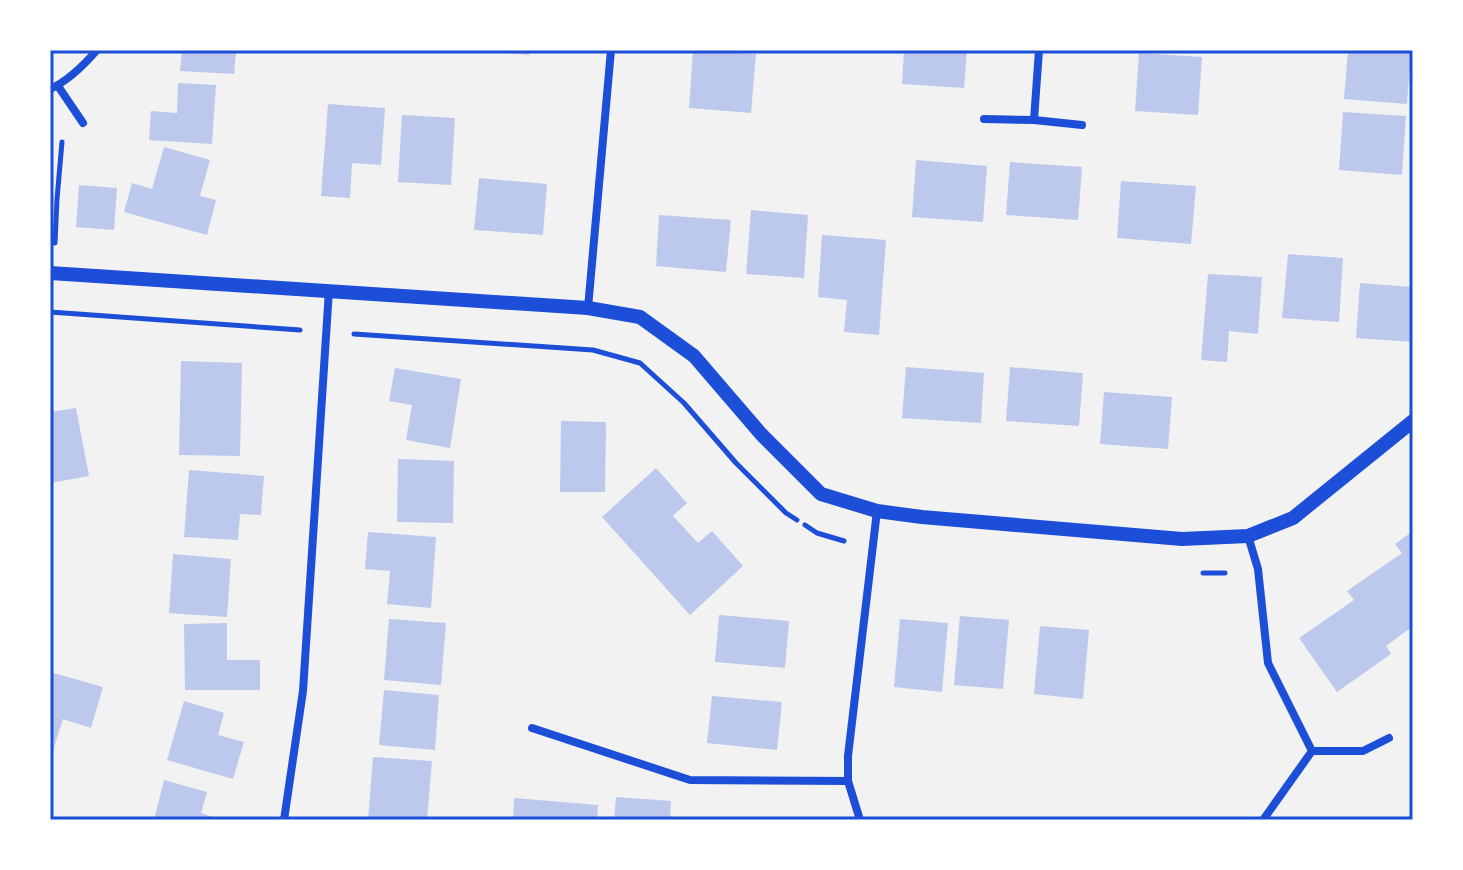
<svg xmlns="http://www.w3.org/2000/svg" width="1463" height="870" viewBox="0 0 1463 870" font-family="Lora,serif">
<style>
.building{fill:#bdc9ec}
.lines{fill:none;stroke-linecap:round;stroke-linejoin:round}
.path{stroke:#1d4ed8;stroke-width:5}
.minor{stroke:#1d4ed8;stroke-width:8}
.tertiary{stroke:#1d4ed8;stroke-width:14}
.neatline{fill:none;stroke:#1d4ed8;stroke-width:3}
</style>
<rect width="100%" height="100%" fill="#f2f2f2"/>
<g class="building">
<path d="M182,50H236L234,74L180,71Z"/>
<path d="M495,50H530L529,55L495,52Z"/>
<path d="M693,50L756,54L751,113L689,108Z"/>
<path d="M904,50H967L964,88L902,84Z"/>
<path d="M1348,50H1411L1407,104L1344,99Z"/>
<path d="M1139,53L1202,57L1198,115L1135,111Z"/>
<path d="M178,83L216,85L212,144L149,140L151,111L177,113Z"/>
<path d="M328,104L385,108L381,165L352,163L350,198L321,196Z"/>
<path d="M1343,112L1406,116L1402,175L1339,170Z"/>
<path d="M402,115L455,118L451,185L398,182Z"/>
<path d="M164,147L210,160L200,196L216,200L207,235L124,212L132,183L152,189Z"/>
<path d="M916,160L987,166L983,222L912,217Z"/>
<path d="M1010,162L1082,167L1078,220L1006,215Z"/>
<path d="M479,178L547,184L543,235L474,230Z"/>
<path d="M1121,181L1196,186L1191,244L1117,238Z"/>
<path d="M79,185L117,188L114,230L76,227Z"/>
<path d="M751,210L808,215L804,278L746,274Z"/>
<path d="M659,215L731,220L726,272L656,266Z"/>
<path d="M822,235L886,240L879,335L844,332L847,300L818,297Z"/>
<path d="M1288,254L1343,258L1339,322L1282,318Z"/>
<path d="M1208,274L1262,277L1258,334L1229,331L1227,362L1201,360Z"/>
<path d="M1360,283L1413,287V342L1356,338Z"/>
<path d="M181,361L242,363L240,456L179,455Z"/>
<path d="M906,367L984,373L981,423L902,418Z"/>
<path d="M1010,367L1083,373L1079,426L1006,421Z"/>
<path d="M395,368L461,379L450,448L406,440L412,405L389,401Z"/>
<path d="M1104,392L1172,397L1168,449L1100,444Z"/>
<path d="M76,408L89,476L50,483V412Z"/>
<path d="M561,421L606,422L605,492H560Z"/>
<path d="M398,459L454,461L453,523L397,522Z"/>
<path d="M656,468L687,503L673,516L698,543L712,531L743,566L690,615L602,517Z"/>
<path d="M189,470L264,476L261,515L240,514L238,540L184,537Z"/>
<path d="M1413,531V626L1386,646L1391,654L1337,692L1299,638L1354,600L1347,591L1402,553L1395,544Z"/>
<path d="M368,532L436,537L431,608L387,604L390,571L365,569Z"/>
<path d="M173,554L231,559L227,617L169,613Z"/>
<path d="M719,615L789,621L785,668L715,662Z"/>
<path d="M960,616L1009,620L1003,689L954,685Z"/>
<path d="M389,619L446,623L441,685L384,680Z"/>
<path d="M900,619L948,623L942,692L894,687Z"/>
<path d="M227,623V660H260V690H185L184,624Z"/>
<path d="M1040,626L1089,630L1083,699L1034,694Z"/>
<path d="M50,672L103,687L91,728L63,719L53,751L50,750Z"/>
<path d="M384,690L439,695L435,750L379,745Z"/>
<path d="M712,696L782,702L777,750L707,743Z"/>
<path d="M184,701L224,713L218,735L244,742L233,779L167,760Z"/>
<path d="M373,757L432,761L427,820H368Z"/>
<path d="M164,780L207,792L201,813L222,820H154Z"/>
<path d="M616,797L671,801L670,820H614Z"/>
<path d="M514,798L598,805L597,820H513Z"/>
</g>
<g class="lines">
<g class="path">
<path d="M55,243L57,199L62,142"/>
<path d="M50,312L300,330"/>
<path d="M354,334L593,350L640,363L684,403L736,463L786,513L797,520"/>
<path d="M805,525L817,533L844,541"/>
<path d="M1203,573H1225"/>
</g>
<g class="minor">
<path d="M58,86L83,123"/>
<path d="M50,89C68,81 84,65 97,50"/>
<path d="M984,119L1034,120L1082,125"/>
<path d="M1034,120L1039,50"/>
<path d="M588,308L611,50"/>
<path d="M1248,536L1258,569L1268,663L1312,751L1263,820"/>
<path d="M532,728L690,780L848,781"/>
<path d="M1312,751H1363L1389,738"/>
<path d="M284,820L303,691L329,290"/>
<path d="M860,820L848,781V756L877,511"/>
</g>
<path class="tertiary" d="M50,273L588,308L640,317L694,356L761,434L821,494L877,511L922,517L1182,539L1248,536L1293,518L1413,421"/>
</g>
<rect width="1463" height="870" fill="none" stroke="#ffffff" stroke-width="104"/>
<rect x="52" y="52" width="1359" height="766" class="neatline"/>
</svg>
